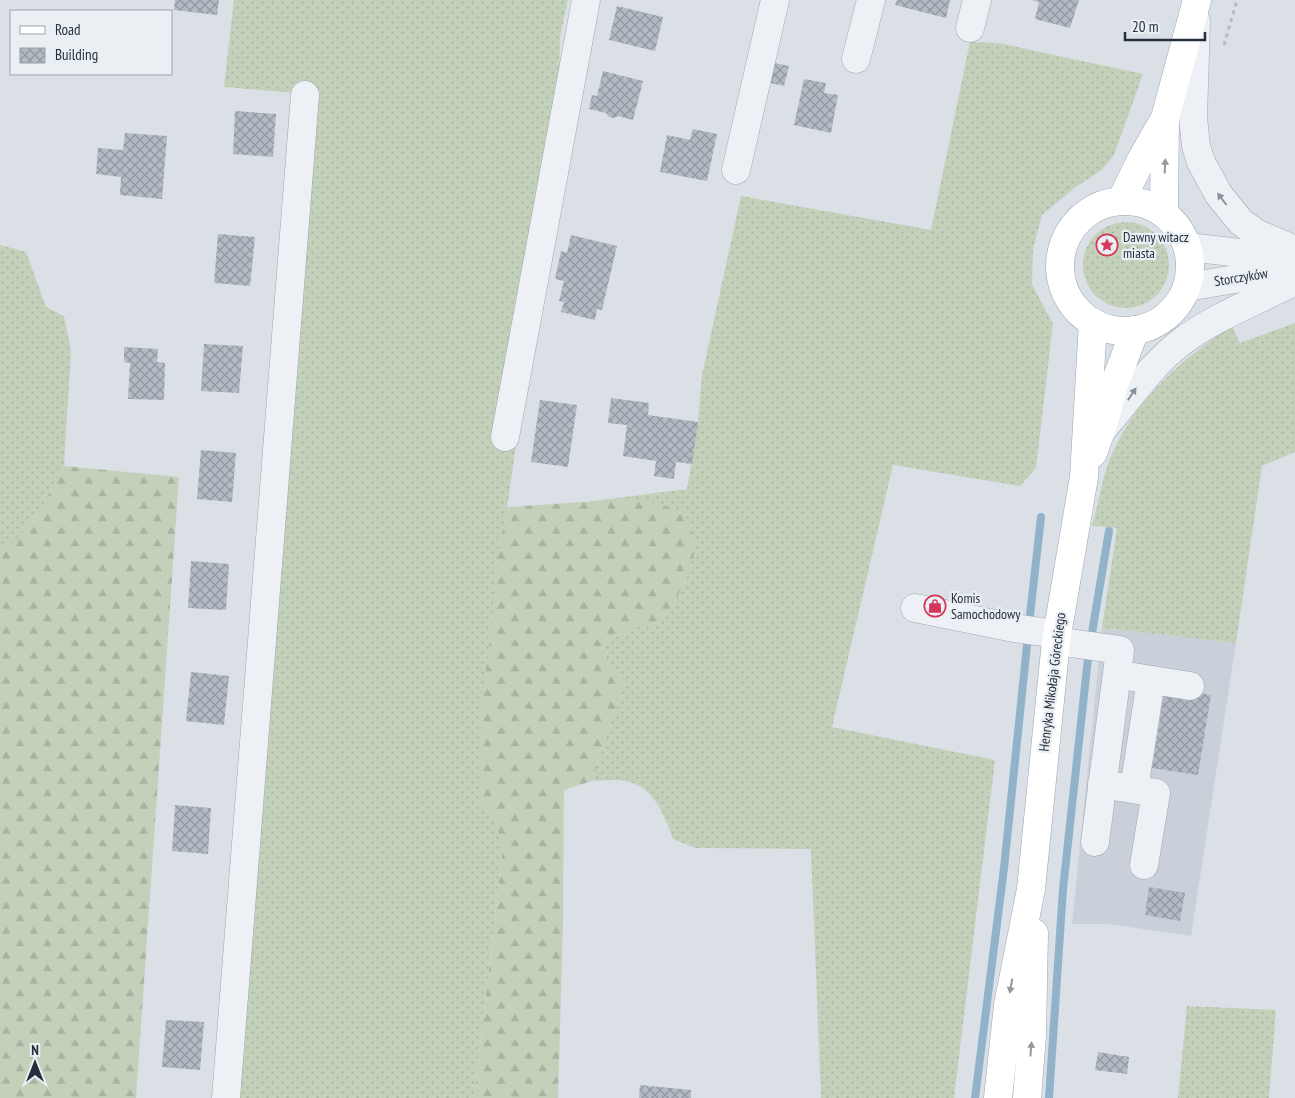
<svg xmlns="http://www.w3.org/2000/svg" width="1295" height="1098" viewBox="0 0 1295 1098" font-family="'PT Sans Narrow',sans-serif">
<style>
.built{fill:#c9d0d9}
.grass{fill:url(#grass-dots)}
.forest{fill:url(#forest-firs)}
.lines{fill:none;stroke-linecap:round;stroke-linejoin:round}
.stream{stroke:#92b2ca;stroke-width:8}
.building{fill:url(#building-cross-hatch)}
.minor-casing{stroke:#a0a7b0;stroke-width:29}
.major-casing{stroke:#99a6b3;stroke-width:29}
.path{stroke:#b5bbc1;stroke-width:3;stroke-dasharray:4 4;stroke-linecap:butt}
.minor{stroke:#edf1f5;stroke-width:28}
.major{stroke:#fff;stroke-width:28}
.oneway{fill:#92979e}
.oneway2{fill:#889099}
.labels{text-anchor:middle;stroke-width:4.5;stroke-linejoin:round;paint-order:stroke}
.poi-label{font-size:14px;fill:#242f3d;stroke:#eaeff4;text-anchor:start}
.street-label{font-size:14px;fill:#242f3d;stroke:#eaeff4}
</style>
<defs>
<pattern id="grass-dots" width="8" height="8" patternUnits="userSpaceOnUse" patternTransform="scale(1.25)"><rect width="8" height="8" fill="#c3d1bb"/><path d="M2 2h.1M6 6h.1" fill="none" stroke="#a7b4a2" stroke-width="1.8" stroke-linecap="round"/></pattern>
<pattern id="forest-firs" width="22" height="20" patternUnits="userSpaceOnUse" patternTransform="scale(1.25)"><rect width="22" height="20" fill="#c3d1bb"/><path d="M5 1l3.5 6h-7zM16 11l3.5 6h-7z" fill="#a7b4a2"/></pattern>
<pattern id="building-cross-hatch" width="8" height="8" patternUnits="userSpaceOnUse" patternTransform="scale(1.25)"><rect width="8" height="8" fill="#b2bac3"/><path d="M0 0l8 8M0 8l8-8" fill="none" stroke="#9198a0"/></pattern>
</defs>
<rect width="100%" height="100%" fill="#dbe0e6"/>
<path class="built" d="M1102,628L1236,643L1191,936L1108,924H1072Z"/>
<g class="grass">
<path d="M234,0H568L560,37L559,102L500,445H516L494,600L481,802L496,824L503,847L474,1098H236L296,93L224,87Z"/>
<path d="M970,42L999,43L1143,74L1114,155L1102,170L1073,189L1042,215L1033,249L1032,284L1053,324L1036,468L1020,486L893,465L832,727L995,760L954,1098H821L811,849L695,848L673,839C664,815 654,785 624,781C614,779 603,781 592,781L603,743L625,684L610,667L600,648L613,637L659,622L672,607L688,575L586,502L687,489L698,422L702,375L741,196L931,230Z"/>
<circle cx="1126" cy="265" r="43"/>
<path d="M0,245L26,252L46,307L64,316L71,351L64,466L42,508L16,542L0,551Z"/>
<path d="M1295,323V452L1262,466L1236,643L1102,628L1117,528L1092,526C1099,503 1102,475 1113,452C1138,397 1182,359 1232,326L1240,343Z"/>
<path d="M1187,1006L1276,1010L1269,1098H1178Z"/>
</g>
<g class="forest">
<path d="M64,466L179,477L136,1098H0V551C32,533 47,497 64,466Z"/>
<path d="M627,499L656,503L685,513L696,548L688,575L672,607L659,622L613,637L600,648L610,667L625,684L603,743L592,781L564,790L563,923L558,1098H474L503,847L496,824L481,802L480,708L489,649L499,551L507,507Z"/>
</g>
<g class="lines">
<g class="stream">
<path d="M1030,615L1041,517"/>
<path d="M1092,633L1109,531"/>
<path d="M975,1098L1004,868L1027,645"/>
<path d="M1049,1098L1063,889L1088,658"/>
</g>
</g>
<g class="building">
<path d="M175,0H219L217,15L174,10Z"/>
<path d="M897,0H950L946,18L895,5Z"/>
<path d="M1031,0H1079L1070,28L1035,19L1039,2Z"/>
<path d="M617,6L663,17L655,51L609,40Z"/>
<path d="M765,61L789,66L784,86L770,83L772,77L763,75Z"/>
<path d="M603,71L643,81L633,120L618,116L614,118L609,117L606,113L589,109L592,95L597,96Z"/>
<path d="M804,79L826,83L824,93L838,95L831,133L794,125Z"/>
<path d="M235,111L276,114L273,157L233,154Z"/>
<path d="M693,129L717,134L707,181L660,172L667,135L690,140Z"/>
<path d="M125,133L167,136L162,199L120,195L121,177L96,174L98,148L123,150Z"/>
<path d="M218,234L255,237L250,286L214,283Z"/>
<path d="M571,235L617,246L602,310L597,309L595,320L561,312L564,302L559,301L564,281L555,279L561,251L567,253Z"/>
<path d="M204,344L243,346L239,393L201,391Z"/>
<path d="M124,347L158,349L157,362L165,363L164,400L128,399L130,363L124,362Z"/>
<path d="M611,398L649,403L648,415L698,422L692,464L676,462L674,479L654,476L656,461L623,456L627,425L608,423Z"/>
<path d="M540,400L577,405L568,467L531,462Z"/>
<path d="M201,450L236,453L232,502L197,499Z"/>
<path d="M191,561L229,564L226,610L188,608Z"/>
<path d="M191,672L229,676L224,725L186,721Z"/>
<path d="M1165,688L1211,695L1198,775L1152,768Z"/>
<path d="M175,805L211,808L208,854L172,851Z"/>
<path d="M1149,887L1185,893L1180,921L1145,915Z"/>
<path d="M166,1020L204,1022L200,1070L162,1067Z"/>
<path d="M1098,1052L1129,1057L1127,1074L1095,1070Z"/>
<path d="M640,1085L691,1090V1098H639Z"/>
</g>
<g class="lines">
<g class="minor-casing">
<g id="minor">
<path d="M1196,21L1193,118L1196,146L1201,162L1219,195L1241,222L1256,233L1295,250"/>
<path d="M970,28L977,0"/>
<path d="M856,59L871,0"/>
<path d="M736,170L775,0"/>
<path d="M1188,247L1293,259"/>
<path d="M1187,287L1295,269"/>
<path d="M1101,431C1127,402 1149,367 1180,343C1217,315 1256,302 1295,281"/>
<path d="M505,437L586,0"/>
<path d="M915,608L1014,628L1057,634"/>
<path d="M1056,641L1120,650L1095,842"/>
<path d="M1133,677L1190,686"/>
<path d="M1102,784L1156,793L1144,865"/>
<path d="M1134,789L1151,680"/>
<path d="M226,1098L305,95"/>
</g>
</g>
<g class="major-casing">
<g id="major">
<path d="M1121,201L1141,160L1165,118L1197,0"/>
<circle cx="1125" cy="266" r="65"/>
<path d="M1164,214L1165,119"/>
<path d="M1093,453L1104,422L1113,388L1135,330"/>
<path d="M998,1098L1008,1005L1031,889L1056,641L1084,477L1093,322"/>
<path d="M1027,1098L1032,1036L1034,933"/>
</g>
</g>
<path class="path" d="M1224,45L1237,0"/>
<use href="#minor" class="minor"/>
<use href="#major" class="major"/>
</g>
<defs><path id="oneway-solid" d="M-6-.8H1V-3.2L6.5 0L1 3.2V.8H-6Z" transform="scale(1.25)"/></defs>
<g class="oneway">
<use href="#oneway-solid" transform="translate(1165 166) rotate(-87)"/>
<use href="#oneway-solid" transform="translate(1011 986) rotate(100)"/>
<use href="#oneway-solid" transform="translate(1031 1049) rotate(-85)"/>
</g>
<g class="oneway2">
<use href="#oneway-solid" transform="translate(1222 199) rotate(-127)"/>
<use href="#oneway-solid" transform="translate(1132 394) rotate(-56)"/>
</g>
<defs>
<g id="sight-ring" transform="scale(1.125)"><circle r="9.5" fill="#eaeff4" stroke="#d6355c" stroke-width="1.5"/><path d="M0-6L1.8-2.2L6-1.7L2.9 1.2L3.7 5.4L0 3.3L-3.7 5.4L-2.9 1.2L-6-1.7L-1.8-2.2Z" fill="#d6355c"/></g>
<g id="shop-ring" transform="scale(1.125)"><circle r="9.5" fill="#eaeff4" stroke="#d6355c" stroke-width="1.5"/><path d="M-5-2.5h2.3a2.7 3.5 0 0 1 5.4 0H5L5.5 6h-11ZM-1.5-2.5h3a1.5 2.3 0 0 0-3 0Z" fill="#d6355c"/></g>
</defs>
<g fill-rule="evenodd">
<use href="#sight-ring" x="1107" y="245"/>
<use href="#shop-ring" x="935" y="606"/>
</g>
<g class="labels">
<g class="poi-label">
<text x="1123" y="242">Dawny witacz<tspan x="1123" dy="16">miasta</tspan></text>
<text x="951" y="603">Komis<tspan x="951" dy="16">Samochodowy</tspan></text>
</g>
<g class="street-label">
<text transform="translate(1241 277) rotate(-9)" y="5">Storczyków</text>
<text transform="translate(1052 682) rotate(-83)" y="5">Henryka Mikołaja Góreckiego</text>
</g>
</g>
<rect x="10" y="10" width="162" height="65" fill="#eaeff4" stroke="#9ba2ab"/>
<rect x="20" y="26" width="25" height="8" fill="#ffffff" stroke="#9ba2ab"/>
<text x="55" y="35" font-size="15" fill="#242f3d">Road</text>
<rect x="20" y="48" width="25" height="15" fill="url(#building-cross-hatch)" stroke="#9ba2ab"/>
<text x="55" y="60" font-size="15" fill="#242f3d">Building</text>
<g transform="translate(35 1063)" stroke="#eaeff4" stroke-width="4" paint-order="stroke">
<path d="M0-4L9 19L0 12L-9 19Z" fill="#242f3d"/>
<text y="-8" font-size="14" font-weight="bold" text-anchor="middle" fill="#242f3d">N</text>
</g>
<path d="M1125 32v8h80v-8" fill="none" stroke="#242f3d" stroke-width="2.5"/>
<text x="1132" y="32" font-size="15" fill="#242f3d" stroke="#eaeff4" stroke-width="4" paint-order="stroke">20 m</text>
</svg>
